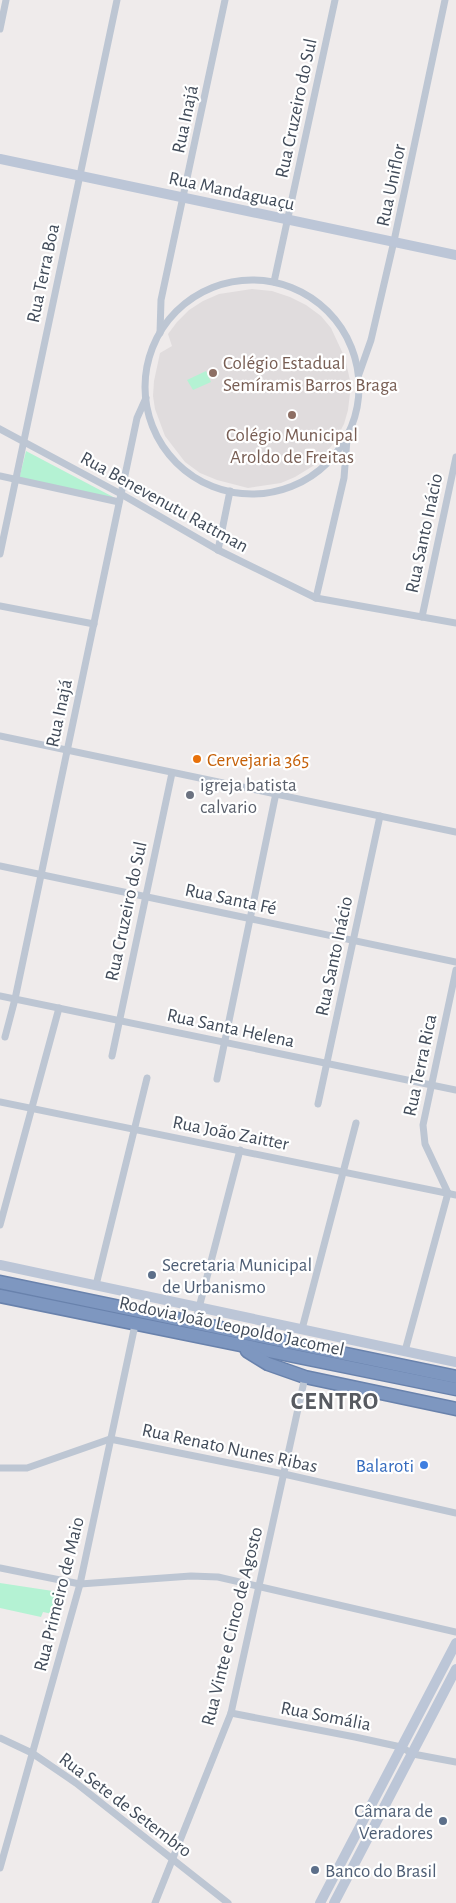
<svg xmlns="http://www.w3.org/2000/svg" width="456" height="1903" viewBox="0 0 456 1903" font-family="'Alegreya Sans',sans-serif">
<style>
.education{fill:#e0dcdd}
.green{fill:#b4f2d3}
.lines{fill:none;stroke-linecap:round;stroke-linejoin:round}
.highway-casing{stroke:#6982ac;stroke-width:15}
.street{stroke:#bdc6d3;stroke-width:7}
.secondary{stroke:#bcc6d7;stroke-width:10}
.highway{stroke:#7e97c0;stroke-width:12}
.education-dot{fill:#8d6e63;stroke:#fff;stroke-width:2}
.food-dot{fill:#e8710a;stroke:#fff;stroke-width:2}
.worship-dot{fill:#6b7280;stroke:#fff;stroke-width:2}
.service-dot{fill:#5c6f8a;stroke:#fff;stroke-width:2}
.shop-dot{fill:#3f7fe0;stroke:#fff;stroke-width:2}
.labels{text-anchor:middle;stroke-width:4.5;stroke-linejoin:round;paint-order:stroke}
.street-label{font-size:19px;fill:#424c5a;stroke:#fff}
.education-label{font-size:19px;fill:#785e54;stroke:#fff;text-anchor:start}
.food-label{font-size:19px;fill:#c56008;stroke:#fff;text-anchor:start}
.worship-label{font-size:19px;fill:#5b616d;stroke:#fff;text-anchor:start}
.service-label{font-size:19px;fill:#4e5e75;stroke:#fff;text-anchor:start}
.shop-label{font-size:19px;fill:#366cbe;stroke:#fff;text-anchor:end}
.district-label{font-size:24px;font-weight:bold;letter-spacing:1px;fill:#585b61;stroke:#fff}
</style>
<rect width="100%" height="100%" fill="#efebeb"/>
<path class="education" d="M252,289L272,291L290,297L306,305L321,316L331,328L345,358L351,385L348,410L344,424L335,441L326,453L313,466L295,477L281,483L248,488L217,480L200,473L185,462L165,436L155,409L153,396L154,381L160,353L172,346L168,334L177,322L189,310L203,301L219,294Z"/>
<g class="green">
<path d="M206,371L211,382L193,390L187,380Z"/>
<path d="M26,451L117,499L19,479Z"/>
<path d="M0,1583L66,1593L57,1615L43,1612L41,1617L0,1608Z"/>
</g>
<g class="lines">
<g class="highway-casing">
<g id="highway">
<path d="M0,1282L456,1377"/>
<path d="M0,1296L456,1389"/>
<path d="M247,1351L268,1364L305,1377L456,1409"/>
</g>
</g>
<g class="street">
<path d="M0,29L6,0"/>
<circle cx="252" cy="387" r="107"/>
<path d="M274,282L335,0"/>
<path d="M160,333L161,300L225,0"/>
<path d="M359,374L371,340L394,241L445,0"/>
<path d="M0,429L121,494L218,550L316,598L456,623"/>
<path d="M0,476L119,502"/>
<path d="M218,550L230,491"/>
<path d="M0,554L117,0"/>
<path d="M316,598L344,478L347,439"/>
<path d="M0,606L94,624"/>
<path d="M422,617L456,457"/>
<path d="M0,736L456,832"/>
<path d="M0,866L456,962"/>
<path d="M0,996L456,1090"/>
<path d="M5,1037L15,999L137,418L146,398"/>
<path d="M112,1056L172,773"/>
<path d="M217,1079L276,793"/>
<path d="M0,1102L456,1195"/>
<path d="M318,1104L380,816"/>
<path d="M448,1193L425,1144L423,1125L456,970"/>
<path d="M0,1225L59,1008"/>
<path d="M96,1285L147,1078"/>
<path d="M195,1323L240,1150"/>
<path d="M302,1329L356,1123"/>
<path d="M405,1351L448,1193"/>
<path d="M0,1468H27L110,1439L284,1474L456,1513"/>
<path d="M0,1568L80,1584L191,1576L218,1577L456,1632"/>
<path d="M231,1713L355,1737L401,1747L413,1754L456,1762"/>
<path d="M0,1738L32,1753L76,1783L228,1903"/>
<path d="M0,1868L80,1584L135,1325"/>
<path d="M155,1903L231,1713L305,1377"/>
</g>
<g class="secondary">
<path d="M0,159L456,255"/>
<path d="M0,1265L456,1362"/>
<path d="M320,1903L456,1643"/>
<path d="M334,1903L456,1669"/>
</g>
<use href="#highway" class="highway"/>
</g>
<g class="education-dot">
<circle cx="213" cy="373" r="5"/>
<circle cx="292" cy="415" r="5"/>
</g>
<circle class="food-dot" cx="197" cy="759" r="5"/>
<circle class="worship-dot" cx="190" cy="795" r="5"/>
<g class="service-dot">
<circle cx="152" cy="1275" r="5"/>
<circle cx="443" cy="1821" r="5"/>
<circle cx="315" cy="1870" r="5"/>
</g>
<circle class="shop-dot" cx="424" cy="1465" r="5"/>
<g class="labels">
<g class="street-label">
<text transform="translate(295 108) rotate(-78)" y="7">Rua Cruzeiro do Sul</text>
<text transform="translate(184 119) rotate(-78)" y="7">Rua Inajá</text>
<text transform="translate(390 185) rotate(-78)" y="7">Rua Uniflor</text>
<text transform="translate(232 190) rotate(12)" y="7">Rua Mandaguaçu</text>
<text transform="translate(42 273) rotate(-78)" y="7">Rua Terra Boa</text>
<text transform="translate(165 501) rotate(29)" y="7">Rua Benevenutu Rattman</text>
<text transform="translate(423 533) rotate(-78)" y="7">Rua Santo Inácio</text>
<text transform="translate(58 713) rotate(-78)" y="7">Rua Inajá</text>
<text transform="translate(231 898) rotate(12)" y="7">Rua Santa Fé</text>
<text transform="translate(125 911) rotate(-78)" y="7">Rua Cruzeiro do Sul</text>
<text transform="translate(333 956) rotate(-78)" y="7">Rua Santo Inácio</text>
<text transform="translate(231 1027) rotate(12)" y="7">Rua Santa Helena</text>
<text transform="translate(419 1065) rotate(-78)" y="7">Rua Terra Rica</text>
<text transform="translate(231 1132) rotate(11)" y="7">Rua João Zaitter</text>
<text transform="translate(232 1325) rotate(12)" y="7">Rodovia João Leopoldo Jacomel</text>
<text transform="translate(230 1447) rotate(12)" y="7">Rua Renato Nunes Ribas</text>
<text transform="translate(58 1594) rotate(-76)" y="7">Rua Primeiro de Maio</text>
<text transform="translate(231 1626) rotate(-76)" y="7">Rua Vinte e Cinco de Agosto</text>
<text transform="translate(326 1715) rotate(11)" y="7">Rua Somália</text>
<text transform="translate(126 1804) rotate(37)" y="7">Rua Sete de Setembro</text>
</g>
<g class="education-label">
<text x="223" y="369">Colégio Estadual<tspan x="223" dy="22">Semíramis Barros Braga</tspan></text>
<text x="292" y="441" text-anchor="middle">Colégio Municipal<tspan x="292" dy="22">Aroldo de Freitas</tspan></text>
</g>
<g class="food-label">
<text x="207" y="766">Cervejaria 365</text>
</g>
<g class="worship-label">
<text x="200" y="791">igreja batista<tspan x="200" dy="22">calvario</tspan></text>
</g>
<g class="service-label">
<text x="162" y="1271">Secretaria Municipal<tspan x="162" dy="22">de Urbanismo</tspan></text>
<text x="433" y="1817" text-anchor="end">Câmara de<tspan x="433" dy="22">Veradores</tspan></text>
<text x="325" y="1877">Banco do Brasil</text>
</g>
<g class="shop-label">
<text x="414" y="1472">Balaroti</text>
</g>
<g class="district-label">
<text x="335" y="1409">CENTRO</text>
</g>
</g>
</svg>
